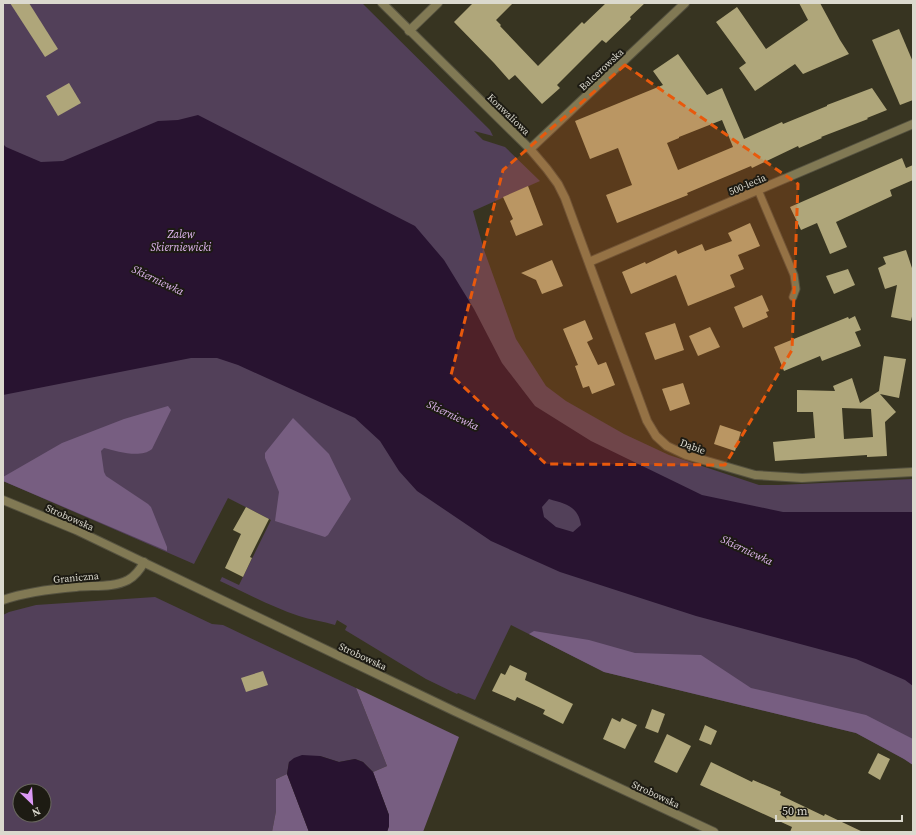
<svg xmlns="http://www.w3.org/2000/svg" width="916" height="835" viewBox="0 0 916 835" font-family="'Source Serif 4',serif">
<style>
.green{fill:#524059;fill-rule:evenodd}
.forest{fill:#775e81}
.water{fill:#281330;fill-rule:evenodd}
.building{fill:#afa67a;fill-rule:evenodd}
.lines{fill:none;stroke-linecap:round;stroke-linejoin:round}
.service-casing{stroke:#555240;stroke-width:9}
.minor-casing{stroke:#555240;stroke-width:10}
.service{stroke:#817954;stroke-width:7}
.minor{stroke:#817954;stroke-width:8}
.marked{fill:#e8590c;fill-opacity:0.2;stroke:#e8590c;stroke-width:3;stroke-dasharray:8 5;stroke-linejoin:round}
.labels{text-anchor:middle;stroke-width:4;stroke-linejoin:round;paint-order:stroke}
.street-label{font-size:10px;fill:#dbd9ce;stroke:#1d1b13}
.water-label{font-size:11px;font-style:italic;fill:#e4baf4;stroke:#1d1b13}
</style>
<rect width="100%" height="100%" fill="#373421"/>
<g class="green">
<path d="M3,3H362L490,130L493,136L474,131L483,140L505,147L540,181L473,211L484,250L516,339L546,386L566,401L624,434L669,455L759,485H778L913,479V765L904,759L856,733L604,672L511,625L475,700L458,693L457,694L426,679L345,630L347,626L337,620L335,625C323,621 310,620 299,616C272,607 246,593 220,581L222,577L239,585L271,520L228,498L194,564L3,481Z"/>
<path d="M155,597L212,624L223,625L356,688L387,766L373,772L363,762L355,759L339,762L320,756L289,762L287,774L276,779V811L272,832H3V615L9,612L36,605ZM20,791H44V815H20Z"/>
</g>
<g class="forest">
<path d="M168,406L171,410L152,449C140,459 117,451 104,448L101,451L104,472L106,476L148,504L151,507L167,547V551L3,481V477L62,443L124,419Z"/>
<path d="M293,418L329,454L351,499L328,535L325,537L275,521L279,492L265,458V453Z"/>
<path d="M534,631L589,640L635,653L701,655L751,688L866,715L913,739V765L904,759L856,733L604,672L529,634Z"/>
<path d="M356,688L459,737L423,832H387L389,826V815L373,772L387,766Z"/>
<path d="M287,774L309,832H272L276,811V779Z"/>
</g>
<g class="water">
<path d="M198,115L415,226L444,260L474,309L502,363L535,406L591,441L702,495L783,512H913V686L905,680L856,659L696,616L560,572L491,541L417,491L399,471L380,441L355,418L238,365L217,358H191L3,395V144L6,147L41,162L63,161L158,121L178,120ZM549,499C566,504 578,506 581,525L573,532L556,527L544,517L542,507Z"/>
<path d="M302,755L320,756L339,762L355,759L363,762L373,772L389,815V826L387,832H309L287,774L289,762L294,758Z"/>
</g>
<g class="building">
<path d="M10,3H29L58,49L45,57Z"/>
<path d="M473,3H513L496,20L501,25L500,26L538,66L582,22L584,24L606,3H645L630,17L631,19L606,43L602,40L557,85L560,88L542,104L515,75L509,80L494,63L454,22Z"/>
<path d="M799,3H820L840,40L849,54L803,74L795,64L755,91L739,68L746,63L716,22L737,7L766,49L808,20Z"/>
<path d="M899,29L913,62V100L900,105L872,40Z"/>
<path d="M678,54L707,95L722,88L744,139L782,122L783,124L827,106V105L872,88L887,110L867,118L868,119L821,137L822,138L799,148L798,146L752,168L751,166L687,193L688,195L617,223L606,195L632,185L618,148L590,159L575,121L663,85L653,71ZM722,120L733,147L678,170L667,143L679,138V137Z"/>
<path d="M69,83L81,103L58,116L46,96Z"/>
<path d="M902,158L906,168L913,165V180L890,190L892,196L836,222L847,247L830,254L817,223L801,230L790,207Z"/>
<path d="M528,186L543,225L516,236L510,221L513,219L503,197Z"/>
<path d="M750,223L760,246L738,255L744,269L730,275L735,287L688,306L676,275L631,294L622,272L645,262L646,264L676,250L678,254L702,244L705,251L732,241L728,233Z"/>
<path d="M906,250L913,271V312L911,321L891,317L897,285L885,289L878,268L886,264L883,257Z"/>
<path d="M552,260L563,286L542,294L536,280L521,273Z"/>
<path d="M848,269L855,285L834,294L826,276Z"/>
<path d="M762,295L769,311L766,312L768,317L743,328L734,307Z"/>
<path d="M855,316L861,330L855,332L861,346L822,361L820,356L784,371L774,347L848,317L849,319Z"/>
<path d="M585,320L593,339L587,342L598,365L606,362L615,385L592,394L589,386L583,388L575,366L578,365L563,329Z"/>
<path d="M675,323L684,350L655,360L645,333Z"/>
<path d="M710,327L720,347L698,356L689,336Z"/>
<path d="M884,356L906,359L899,398L880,394L896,412L885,422L887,456L867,457V455L775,461L773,442L815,438L813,412H797V390L835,391L833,386L852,378L860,403L879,391ZM842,408L871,409L873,437L844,439Z"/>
<path d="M683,383L690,404L670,411L662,389Z"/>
<path d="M720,425L741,432L735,451L714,444Z"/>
<path d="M246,507L269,519L250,557L252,558L243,577L225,568L241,534L233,530Z"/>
<path d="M510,665L527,673L525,680L573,704L563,724L543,714L545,710L517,697L515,701L492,691L501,673L505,675Z"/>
<path d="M263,671L268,685L246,692L241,678Z"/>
<path d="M652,709L665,714L658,733L645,728Z"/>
<path d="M612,718L620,722L622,718L637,725L625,749L603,739Z"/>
<path d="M705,725L717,731L711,745L699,740Z"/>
<path d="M667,734L691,746L677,773L654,762Z"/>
<path d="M878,753L890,759L880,780L868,773Z"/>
<path d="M711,762L752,782L753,780L781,792L780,795L824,816L825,814L863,832H790L792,827L700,785Z"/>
</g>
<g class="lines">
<g class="service-casing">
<path id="service" d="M758,190L794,275L796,289L793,297"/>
</g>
<g class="minor-casing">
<g id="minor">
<path d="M382,3L530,149L547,169L558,184L565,198L647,421L656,436L667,446L686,455L755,475L802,478L913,472"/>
<path d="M409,31L438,3"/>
<path d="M530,149L685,3"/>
<path d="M589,262L913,124"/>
<path d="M3,500L76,530L454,711L714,832"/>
<path d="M3,600C26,592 51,589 76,587C92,585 113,588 128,580C135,576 140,570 144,562"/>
</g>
</g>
<use href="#service" class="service"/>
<use href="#minor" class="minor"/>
</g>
<path class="marked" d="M625,65L798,184L792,350L725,465L546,464L451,375L503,170Z"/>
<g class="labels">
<g class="street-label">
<text transform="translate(601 69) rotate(-43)" y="4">Balcerowska</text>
<text transform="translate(509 114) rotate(44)" y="4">Konwaliowa</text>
<text transform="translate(747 184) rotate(-23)" y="4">500-lecia</text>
<text transform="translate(693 446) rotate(20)" y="4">Dąbie</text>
<text transform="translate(70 517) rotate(24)" y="4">Strobowska</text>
<text transform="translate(76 577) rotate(-5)" y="4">Graniczna</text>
<text transform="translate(363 656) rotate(25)" y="4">Strobowska</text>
<text transform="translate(656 794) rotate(25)" y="4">Strobowska</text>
</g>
<g class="water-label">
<text x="181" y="238">Zalew<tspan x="181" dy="13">Skierniewicki</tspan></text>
<text transform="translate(158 280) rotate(25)" y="4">Skierniewka</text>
<text transform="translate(453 415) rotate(25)" y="4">Skierniewka</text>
<text transform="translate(747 550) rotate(25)" y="4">Skierniewka</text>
</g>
</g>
<rect width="916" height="835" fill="none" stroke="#dbd9ce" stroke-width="8"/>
<g transform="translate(32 803) rotate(155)"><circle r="19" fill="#1d1b13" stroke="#69675e"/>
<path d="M0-3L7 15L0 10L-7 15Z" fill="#db99f5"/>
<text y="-6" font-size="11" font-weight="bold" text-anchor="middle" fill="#dbd9ce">N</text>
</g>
<path d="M776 815v6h126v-6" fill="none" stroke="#dbd9ce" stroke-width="2"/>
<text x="782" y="815" font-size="12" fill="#dbd9ce" stroke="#1d1b13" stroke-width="3" paint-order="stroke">50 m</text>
</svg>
